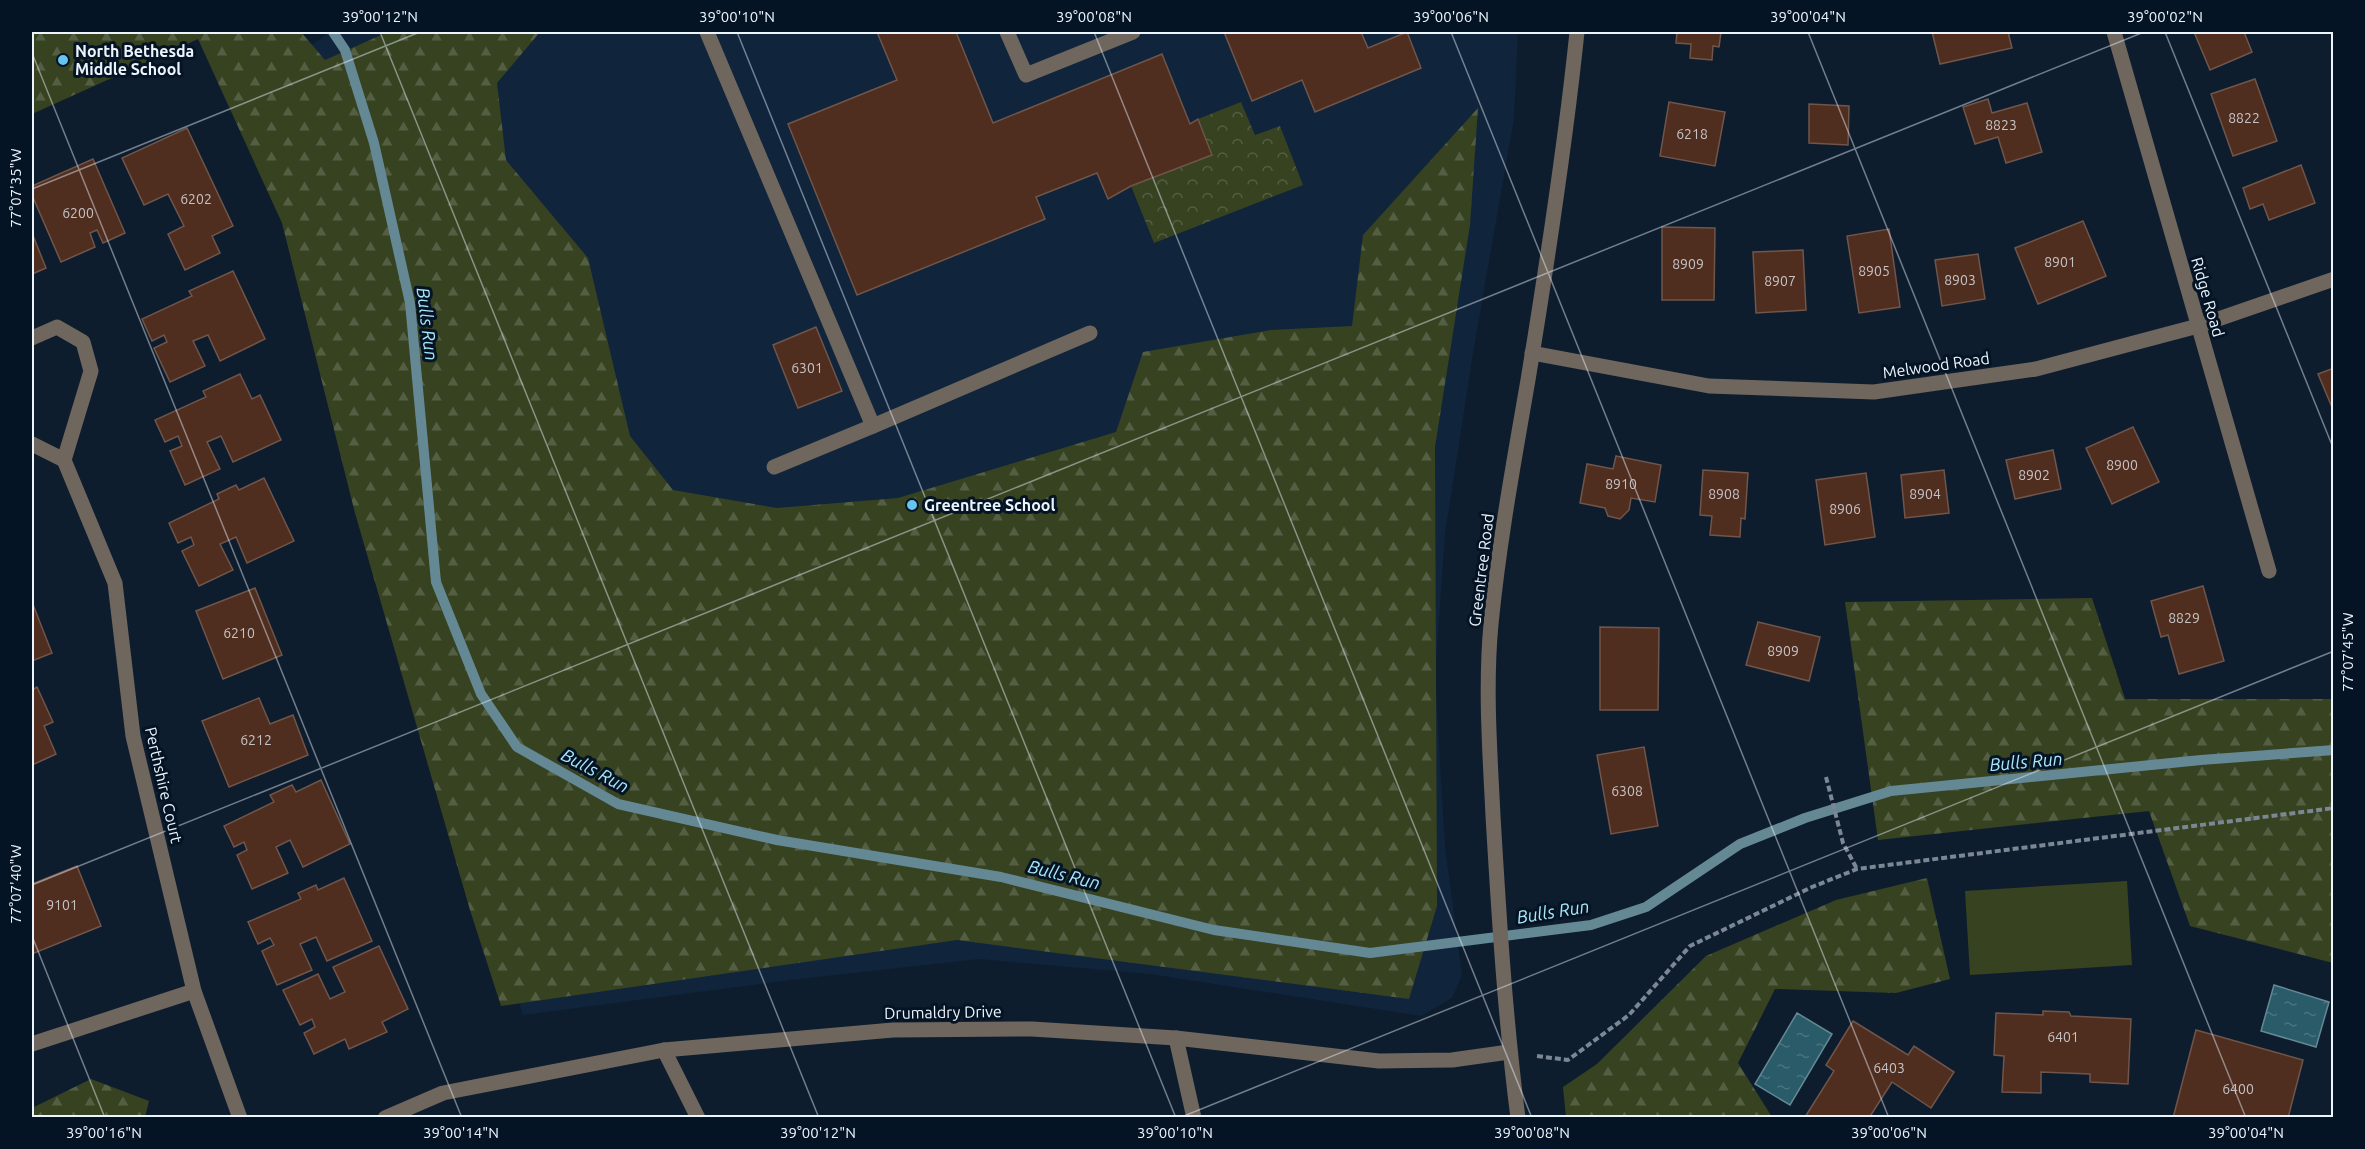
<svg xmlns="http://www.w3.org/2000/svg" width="2365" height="1149" viewBox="0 0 2365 1149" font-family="Ubuntu,sans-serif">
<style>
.built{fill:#10243b}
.forest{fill:url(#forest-firs)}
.park{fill:url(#park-crowns)}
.garden{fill:#374221}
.water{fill:url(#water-ripples);stroke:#648995;stroke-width:1.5}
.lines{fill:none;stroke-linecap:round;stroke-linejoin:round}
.stream{stroke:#648995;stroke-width:10}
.building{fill:#502e1f;stroke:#6f554a;stroke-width:1.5}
.path{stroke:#7b8794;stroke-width:4;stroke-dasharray:6 3;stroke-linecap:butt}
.minor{stroke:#6f665e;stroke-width:15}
.ticks{fill:none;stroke:#ecf5fe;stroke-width:1.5;stroke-opacity:0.45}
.poi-dot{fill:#66c4ef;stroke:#051424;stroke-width:2}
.labels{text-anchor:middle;stroke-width:6;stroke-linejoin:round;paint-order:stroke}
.number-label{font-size:14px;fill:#c5c3c6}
.poi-label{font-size:16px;font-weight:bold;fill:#ecf5fe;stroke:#051424;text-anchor:start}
.street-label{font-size:16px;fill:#ecf5fe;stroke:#051424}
.water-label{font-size:18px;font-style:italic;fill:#a8e9fb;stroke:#051424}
.neatline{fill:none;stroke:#ecf5fe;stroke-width:2}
.ticks-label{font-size:15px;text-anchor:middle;fill:#ecf5fe}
</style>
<defs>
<pattern id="forest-firs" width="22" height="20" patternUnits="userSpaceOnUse" patternTransform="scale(1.5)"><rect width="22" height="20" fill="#374221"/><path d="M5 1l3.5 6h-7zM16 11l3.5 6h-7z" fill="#545e42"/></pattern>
<pattern id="park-crowns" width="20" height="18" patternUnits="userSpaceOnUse" patternTransform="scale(1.5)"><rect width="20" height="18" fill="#374221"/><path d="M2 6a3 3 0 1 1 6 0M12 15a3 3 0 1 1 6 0" fill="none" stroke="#545e42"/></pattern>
<pattern id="water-ripples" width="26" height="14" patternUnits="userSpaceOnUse" patternTransform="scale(1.5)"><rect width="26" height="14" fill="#2a5b68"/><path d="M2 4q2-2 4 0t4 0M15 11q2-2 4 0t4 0" fill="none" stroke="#49737f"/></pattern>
</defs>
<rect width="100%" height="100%" fill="#0e1d2e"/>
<path class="built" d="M330,32H1518L1514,118L1473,353L1445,534L1435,677L1445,847L1462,975L1452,998L1421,1016L1150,974L979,959L790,980L523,1015L365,477L265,78Z"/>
<g class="forest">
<path d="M32,32H301L325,60L388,32H540L497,83L506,160L588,258L630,436L673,490L777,508L898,498L1116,432L1143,352L1271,330L1352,326L1363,235L1478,108L1470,225L1435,447L1437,906L1409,999L957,940L501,1006L470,910L355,513L282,223L198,39L32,114Z"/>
<path d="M2092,598L2125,699H2333V963L2190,926L2149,811L1878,840L1845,602Z"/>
<path d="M1927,878L1950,979L1896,993L1775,989L1738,1063L1772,1117H1566L1563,1087L1597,1064L1706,956L1836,900Z"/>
<path d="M91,1079L149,1101L145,1117H32V1108Z"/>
</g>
<path class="park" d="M1241,102L1255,135L1280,126L1303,185L1154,243L1131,186L1212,155L1198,119Z"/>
<path class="garden" d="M2127,881L2132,965L1970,975L1965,891Z"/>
<g class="water">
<path d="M2274,985L2329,1002L2316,1047L2261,1031Z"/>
<path d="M1797,1013L1832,1034L1790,1105L1755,1084Z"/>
</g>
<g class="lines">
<path class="stream" d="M333,32L345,50L374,143L410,303L436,582L481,694L517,747L618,804L777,840L1001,877L1214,930L1370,953L1591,925L1646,907L1740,844L1805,818L1891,791L2201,760L2334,750"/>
</g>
<g class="building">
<path d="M877,32H956L993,123L1162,54L1190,124L1198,119L1212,155L1131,186L1108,199L1097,173L1036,197L1045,219L857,295L788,124L897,80Z"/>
<path d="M1224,32H1361L1368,48L1407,32L1421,68L1315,112L1302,80L1252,101Z"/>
<path d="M1677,32H1721L1719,47L1713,46L1712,60L1690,58L1691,44L1676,43Z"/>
<path d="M1932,32H2008L2012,48L1940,64Z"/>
<path d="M2194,32H2244L2252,52L2210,70Z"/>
<path d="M2255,79L2277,141L2233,156L2211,94Z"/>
<path d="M1988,99L1992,113L2027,103L2042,152L2006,163L1998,137L1975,144L1963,107Z"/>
<path d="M1669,102L1725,112L1715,166L1660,156Z"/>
<path d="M1809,104L1849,106L1848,145L1809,143Z"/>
<path d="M187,128L233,226L212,236L220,253L185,270L168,234L184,226L168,194L144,205L122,158Z"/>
<path d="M93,159L125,233L103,243L97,230L90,233L95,247L61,262L32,195V186Z"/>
<path d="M2301,165L2315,203L2269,220L2263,204L2250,209L2243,188Z"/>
<path d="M2083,221L2106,276L2038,304L2015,248Z"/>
<path d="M1662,227L1715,228L1714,300H1662Z"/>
<path d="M1889,229L1900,307L1859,313L1847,236Z"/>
<path d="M32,233L46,268L32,274Z"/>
<path d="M1803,250L1806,310L1756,313L1753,252Z"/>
<path d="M1978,254L1985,299L1942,306L1935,260Z"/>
<path d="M233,271L265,339L220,361L208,335L193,341L205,366L170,382L154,348L167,342L164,335L152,341L142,319L192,296L189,291Z"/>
<path d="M816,327L842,391L798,408L773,345Z"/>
<path d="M2334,368V412L2318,374Z"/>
<path d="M240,374L252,399L260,395L281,440L233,462L221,436L207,442L220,469L185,485L170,451L182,446L178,436L165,442L155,420L206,397L203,391Z"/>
<path d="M2133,427L2159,482L2112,504L2086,448Z"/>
<path d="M2053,450L2061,489L2015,499L2006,460Z"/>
<path d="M1616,456L1661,465L1655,502L1631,498L1629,510L1620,519L1608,516L1605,508L1580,503L1587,464L1613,469Z"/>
<path d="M1703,470L1748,473L1745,519L1741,518L1740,537L1710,535L1712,516L1700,515Z"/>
<path d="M1944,470L1949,513L1905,518L1901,475Z"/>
<path d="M1866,473L1875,537L1825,545L1816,480Z"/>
<path d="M264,478L294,541L247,563L236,537L220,544L233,570L199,586L182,551L194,545L191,537L178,543L169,523L219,499L217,494L236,485L239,490Z"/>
<path d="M2203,586L2224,661L2179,674L2168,635L2161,637L2151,601Z"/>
<path d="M255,588L282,655L223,679L196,611Z"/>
<path d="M32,602L52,653L32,661Z"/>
<path d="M1758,622L1820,637L1809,681L1746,665Z"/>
<path d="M1600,627L1659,628L1658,710H1600Z"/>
<path d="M37,687L53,722L44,726L56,754L32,765V690Z"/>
<path d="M259,698L270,724L293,715L308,755L229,787L202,721Z"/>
<path d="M1644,747L1658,826L1611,834L1597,755Z"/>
<path d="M321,780L350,844L303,867L290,840L276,847L288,873L252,889L237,855L247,850L244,842L234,847L224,826L274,802L270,795L292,785L296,792Z"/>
<path d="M77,866L101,926L32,954V884Z"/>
<path d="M344,878L372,941L327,961L316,937L300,944L312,970L277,985L262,951L274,945L270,938L258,944L248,922L301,899L298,893L316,885L318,890Z"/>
<path d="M379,946L408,1009L382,1022L387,1032L349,1049L345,1039L314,1054L304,1033L315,1027L312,1019L300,1025L283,990L318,974L330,999L345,992L333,967Z"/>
<path d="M2043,1011L2069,1012L2071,1016L2131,1019L2128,1084L2090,1082V1074L2041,1072V1093L2002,1092L2004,1056L1994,1055L1996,1013L2043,1015Z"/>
<path d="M1853,1021L1908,1055L1914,1046L1954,1072L1931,1108L1892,1082L1869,1118L1805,1117L1834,1071L1826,1065Z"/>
<path d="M2196,1030L2303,1060L2288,1118H2173Z"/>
</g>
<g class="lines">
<g class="path">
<path d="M1826,777L1843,843L1857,869"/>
<path d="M1537,1056L1568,1060L1629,1015L1690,946L1812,887L1857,869L2334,808"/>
</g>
<g class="minor">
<path d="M707,32L873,426L1090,333"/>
<path d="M1007,32L1026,75L1133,32"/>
<path d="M2114,32L2269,571"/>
<path d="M32,338L57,327L83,342L91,371L64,460L115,583L133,736L194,991L240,1118"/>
<path d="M1532,353L1709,386L1874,392L2036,369L2198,326L2334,279"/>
<path d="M32,444L64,460"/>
<path d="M774,467L873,426"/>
<path d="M1176,1038L1194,1118"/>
<path d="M32,1044L194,991"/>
<path d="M664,1050L698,1118"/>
<path d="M385,1118L443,1093L664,1050L893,1030L1032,1029L1176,1038L1379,1061L1452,1060L1509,1052"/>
<path d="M1518,1118C1505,1017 1499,917 1493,816C1490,753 1485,688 1491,624C1499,542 1514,461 1528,380C1547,264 1565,148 1577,32"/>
</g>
</g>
<path class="ticks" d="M380,32L819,1118M737,32L1176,1118M1094,32L1532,1118M1451,32L1889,1118M1808,32L2246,1118M2165,32L2334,450M32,53L462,1118M32,189L420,32M32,885L2144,32M32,936L105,1118M1179,1118L2334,651"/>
<g class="poi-dot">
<circle cx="63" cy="60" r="6"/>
<circle cx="912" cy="505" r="6"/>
</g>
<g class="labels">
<g class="number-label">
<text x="2244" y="123">8822</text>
<text x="2001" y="130">8823</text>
<text x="1692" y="139">6218</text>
<text x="196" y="204">6202</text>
<text x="78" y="218">6200</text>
<text x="2060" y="267">8901</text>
<text x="1688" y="269">8909</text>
<text x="1874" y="276">8905</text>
<text x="1960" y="285">8903</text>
<text x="1780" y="286">8907</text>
<text x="807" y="373">6301</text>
<text x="2122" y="470">8900</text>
<text x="2034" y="480">8902</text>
<text x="1621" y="489">8910</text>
<text x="1724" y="499">8908</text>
<text x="1925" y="499">8904</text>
<text x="1845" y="514">8906</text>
<text x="2184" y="623">8829</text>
<text x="239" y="638">6210</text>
<text x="1783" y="656">8909</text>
<text x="256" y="745">6212</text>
<text x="1627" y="796">6308</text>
<text x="62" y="910">9101</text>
<text x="2063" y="1042">6401</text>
<text x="1889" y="1073">6403</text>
<text x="2238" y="1094">6400</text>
</g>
<g class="poi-label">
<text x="75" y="57">North Bethesda<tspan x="75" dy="18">Middle School</tspan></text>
<text x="924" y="511">Greentree School</text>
</g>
<g class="street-label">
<text transform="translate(2208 297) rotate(74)" y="6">Ridge Road</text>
<text transform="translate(1936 365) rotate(-8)" y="6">Melwood Road</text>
<text transform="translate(1481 570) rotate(-83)" y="6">Greentree Road</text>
<text transform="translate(164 785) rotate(77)" y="6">Perthshire Court</text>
<text transform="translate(943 1012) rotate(-1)" y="6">Drumaldry Drive</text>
</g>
<g class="water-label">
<text transform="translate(427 324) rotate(83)" y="6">Bulls Run</text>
<text transform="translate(2026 762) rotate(-5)" y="6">Bulls Run</text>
<text transform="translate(595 771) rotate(28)" y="6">Bulls Run</text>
<text transform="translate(1064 875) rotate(14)" y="6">Bulls Run</text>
<text transform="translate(1553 912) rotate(-9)" y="6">Bulls Run</text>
</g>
</g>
<rect width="2365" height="1149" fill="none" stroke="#051424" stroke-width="66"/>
<rect x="33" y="33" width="2299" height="1083" class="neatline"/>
<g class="ticks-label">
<text x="380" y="22">39°00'12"N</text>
<text x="737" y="22">39°00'10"N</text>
<text x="1094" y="22">39°00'08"N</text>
<text x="1451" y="22">39°00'06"N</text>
<text x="1808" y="22">39°00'04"N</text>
<text x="2165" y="22">39°00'02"N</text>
<text transform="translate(16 188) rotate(-90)" y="5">77°07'35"W</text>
<text transform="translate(2348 652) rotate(-90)" y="5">77°07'45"W</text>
<text transform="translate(16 884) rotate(-90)" y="5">77°07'40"W</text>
<text x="104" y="1138">39°00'16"N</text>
<text x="461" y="1138">39°00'14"N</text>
<text x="818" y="1138">39°00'12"N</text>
<text x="1175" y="1138">39°00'10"N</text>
<text x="1532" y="1138">39°00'08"N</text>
<text x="1889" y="1138">39°00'06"N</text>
<text x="2246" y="1138">39°00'04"N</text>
</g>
</svg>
